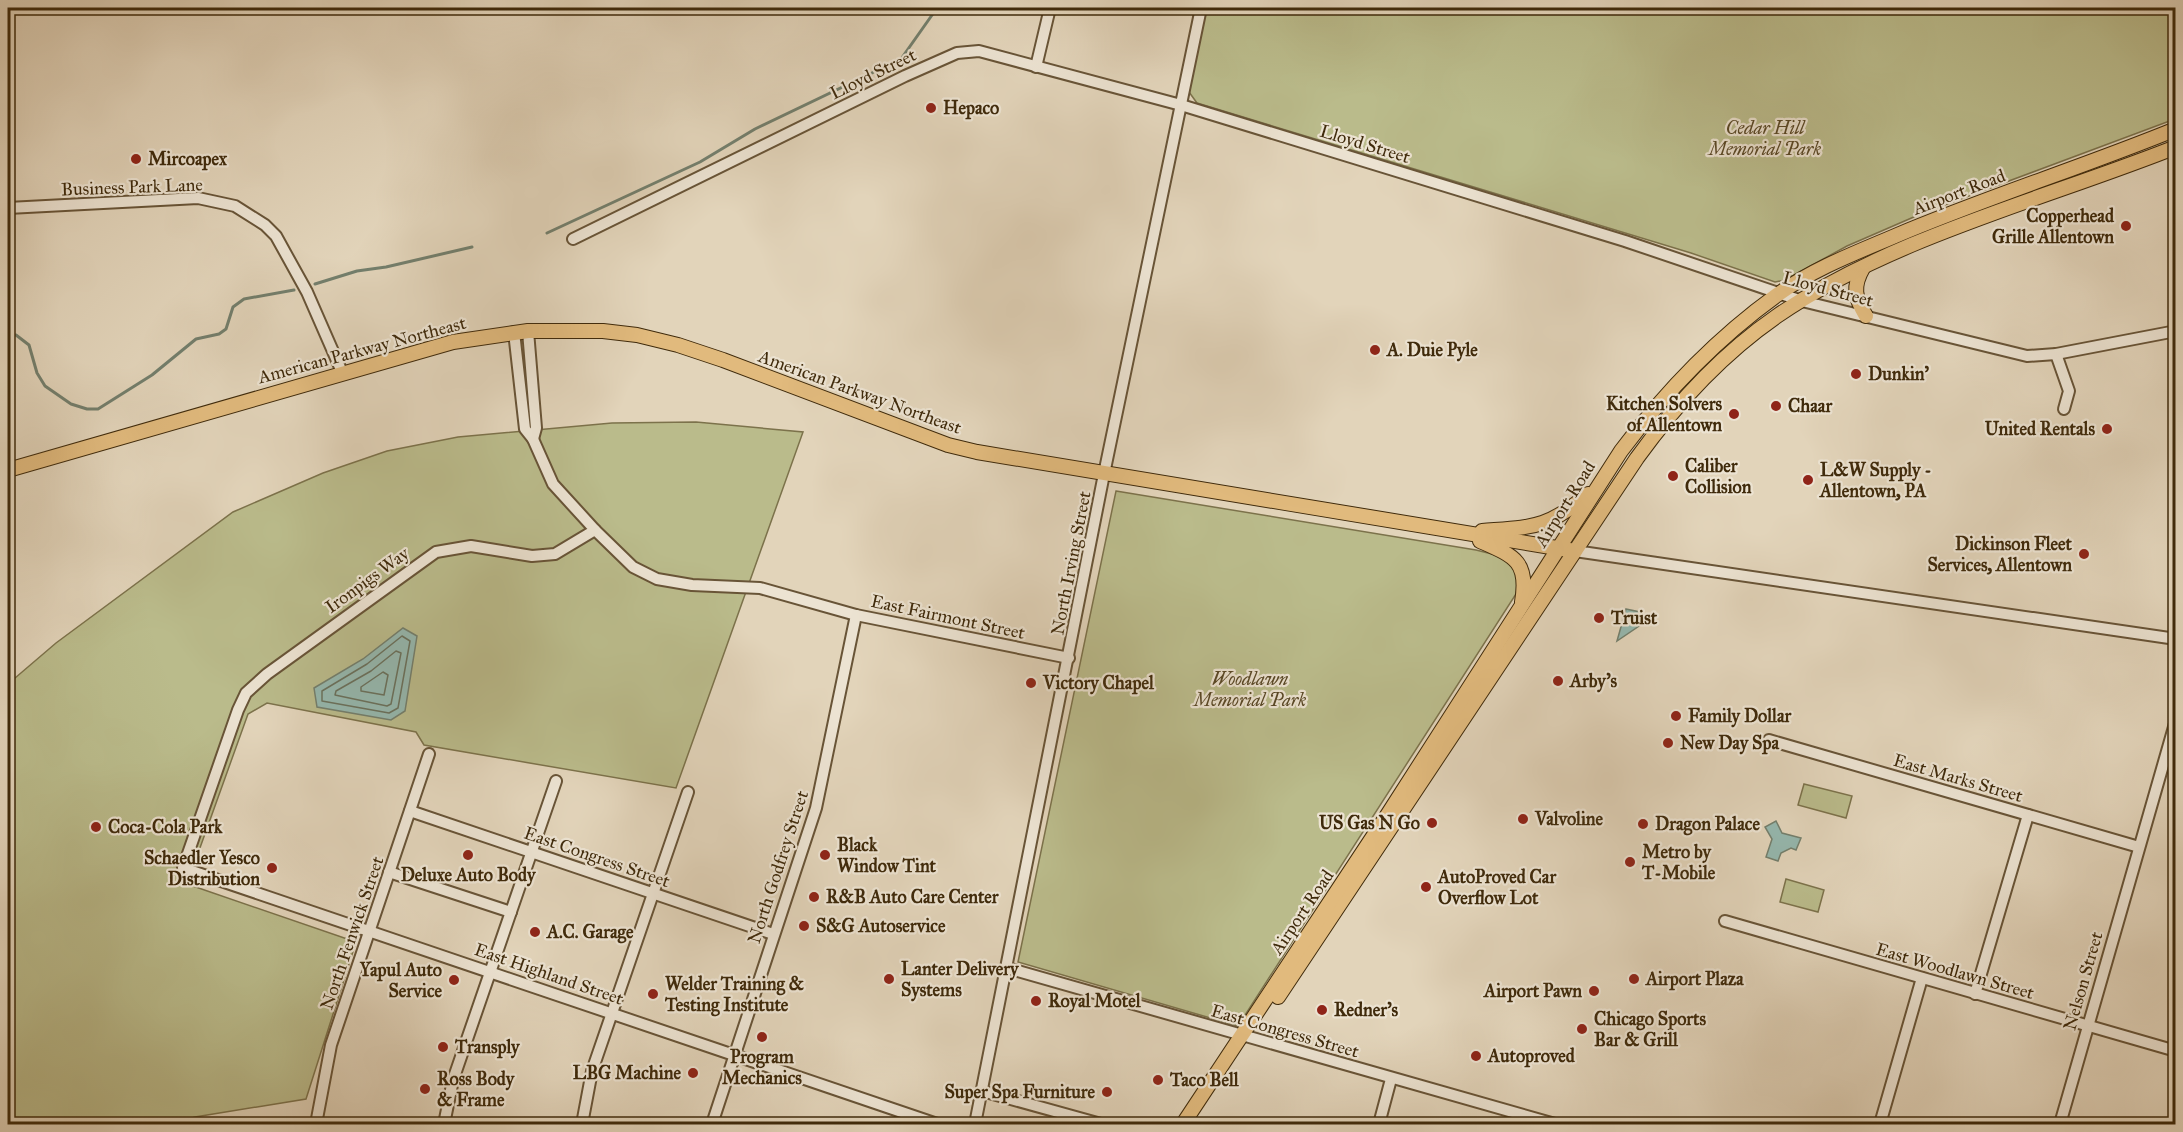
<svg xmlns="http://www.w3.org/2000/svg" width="2183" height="1132" viewBox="0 0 2183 1132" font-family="'IM FELL Great Primer',serif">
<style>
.green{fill:#babb8b;stroke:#7c724b;stroke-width:1.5}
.water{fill:#95b8af;stroke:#737f6d;stroke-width:1.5}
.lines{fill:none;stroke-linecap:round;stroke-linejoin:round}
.shore{stroke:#6a715d;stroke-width:1.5}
.stream{stroke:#737f6d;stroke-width:3}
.minor-casing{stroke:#685437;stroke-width:14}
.major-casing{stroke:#3f2a0b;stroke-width:16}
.minor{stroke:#ece3d2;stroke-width:10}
.major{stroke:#e1ba7d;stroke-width:14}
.poi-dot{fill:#8f2418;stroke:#ece3d2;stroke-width:2}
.labels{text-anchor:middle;stroke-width:4.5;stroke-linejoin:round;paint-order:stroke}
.street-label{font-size:18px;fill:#3f2a0b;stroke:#ece3d2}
.poi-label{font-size:18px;font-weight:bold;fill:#3f2a0b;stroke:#ece3d2;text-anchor:start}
.park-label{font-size:18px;font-style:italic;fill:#584725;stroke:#ece3d2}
</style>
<rect width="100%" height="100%" fill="#e2d4ba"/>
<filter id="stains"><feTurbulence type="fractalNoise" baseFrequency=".00333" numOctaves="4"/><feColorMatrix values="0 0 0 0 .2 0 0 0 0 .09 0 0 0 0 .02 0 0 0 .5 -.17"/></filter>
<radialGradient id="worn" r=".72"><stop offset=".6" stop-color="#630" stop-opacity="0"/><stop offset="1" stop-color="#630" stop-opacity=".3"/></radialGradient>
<g class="green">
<path d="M1206,8H2175V119L1923,213L1847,246L1785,280L1775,282L1691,253L1197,103L1189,92Z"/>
<path d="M696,422L803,432L676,788L424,745L416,732L267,703L248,714L187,884L356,942L306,1099L195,1117L173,1124H8V684L56,643L233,512L323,473L387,451L458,437L612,423Z"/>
<path d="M1116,491L1476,550L1504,557L1520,576L1516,594L1238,1026L1018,962Z"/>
<path d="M1804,784L1852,796L1846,818L1798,805Z"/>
<path d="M1786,879L1824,890L1818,912L1780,902Z"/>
</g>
<g class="water">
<path d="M1626,609L1640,612L1645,622L1617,641Z"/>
<path d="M403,628L417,636L405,711L391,720L317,707L314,688L363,659Z"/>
<path d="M1776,821L1782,833L1801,838L1796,850L1791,848L1781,853L1778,861L1766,857L1772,839L1765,827Z"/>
</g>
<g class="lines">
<g class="shore">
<path d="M402,636L410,641L398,708L389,713L322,701V691L367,664Z"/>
<path d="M396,651L401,653L391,704L387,706L335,695L336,691L371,671Z"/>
<path d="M383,672L388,675L384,695L361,691V687Z"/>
</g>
<g class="stream">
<path d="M547,233L700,162L755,129L901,59L937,8"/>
<path d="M315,284L357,271L386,267L472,247"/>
<path d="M8,335H16L29,345L37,373L45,386L71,404L87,409H98L152,375L196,339L219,334L226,329L233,307L244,299L294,290"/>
</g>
<g class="minor-casing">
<g id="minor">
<path d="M1036,67L1050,8"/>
<path d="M8,208L198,198L235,206L265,225L276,236L307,292L342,372"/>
<path d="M573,239L905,76L957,53L979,51L1181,105L1625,241L1802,301L2027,356L2056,354L2176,331"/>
<path d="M528,331L536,428L533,439"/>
<path d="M514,332L525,429L533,439L553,484L595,530L555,554L532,556L471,546L436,552L267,674L246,693L238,710L183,868L937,1124"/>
<path d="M2056,354L2069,391L2064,409"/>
<path d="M595,530L633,567L657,579L692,585L760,588L856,615L1069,658"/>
<path d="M1575,551L2176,639"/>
<path d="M1769,740L2139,847"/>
<path d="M410,811L773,934"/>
<path d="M389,872L511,912"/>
<path d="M1725,921L2176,1051"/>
<path d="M1007,968L1555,1124"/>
<path d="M1975,994L2028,815"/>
<path d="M982,1091L1101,1124"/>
<path d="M316,1124L331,1045L429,754"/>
<path d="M444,1124L453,1080L556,781"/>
<path d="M582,1124L592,1071L688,792"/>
<path d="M712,1124L816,808L856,615"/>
<path d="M975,1124L1104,474L1201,8"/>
<path d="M1379,1124L1391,1079"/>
<path d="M1880,1124L1922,978"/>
<path d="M2060,1124L2176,720"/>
</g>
</g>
<g class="major-casing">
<g id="major">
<path d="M1863,268C1852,287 1855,298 1866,316"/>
<path d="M8,470L453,342L528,331H603L637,335L678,345L723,360L948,445L977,452L1575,551"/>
<path d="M1482,531C1533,527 1547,529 1588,494"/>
<path d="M1480,541C1514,556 1529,561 1522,602"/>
<path d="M1278,997L1637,458C1676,404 1722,354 1777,316C1890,238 2048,198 2176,147"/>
<path d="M1183,1124L1388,814L1621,451C1666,391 1716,339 1777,295C1813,269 1855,253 1895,236C1987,197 2083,167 2176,129"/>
</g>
</g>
<use href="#minor" class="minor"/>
<use href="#major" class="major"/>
</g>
<g class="poi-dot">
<circle cx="931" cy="108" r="6"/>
<circle cx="136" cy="159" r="6"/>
<circle cx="2126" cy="226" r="6"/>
<circle cx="1375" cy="350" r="6"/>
<circle cx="1856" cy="374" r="6"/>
<circle cx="1776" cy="406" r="6"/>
<circle cx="1734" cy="414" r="6"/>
<circle cx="2107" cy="429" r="6"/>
<circle cx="1673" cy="476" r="6"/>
<circle cx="1808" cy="480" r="6"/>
<circle cx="2084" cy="554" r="6"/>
<circle cx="1599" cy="618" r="6"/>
<circle cx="1558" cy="681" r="6"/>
<circle cx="1031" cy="683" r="6"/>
<circle cx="1676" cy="716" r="6"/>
<circle cx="1668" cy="743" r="6"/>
<circle cx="1523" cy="819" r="6"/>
<circle cx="1432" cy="823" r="6"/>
<circle cx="1643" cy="824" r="6"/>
<circle cx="96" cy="827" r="6"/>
<circle cx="468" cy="855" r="6"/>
<circle cx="825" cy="855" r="6"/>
<circle cx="1630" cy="862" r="6"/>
<circle cx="272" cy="868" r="6"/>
<circle cx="1426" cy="887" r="6"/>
<circle cx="814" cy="897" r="6"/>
<circle cx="804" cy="926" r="6"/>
<circle cx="535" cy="932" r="6"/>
<circle cx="889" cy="979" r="6"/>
<circle cx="1634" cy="979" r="6"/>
<circle cx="454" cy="980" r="6"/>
<circle cx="1594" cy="991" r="6"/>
<circle cx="653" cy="994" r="6"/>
<circle cx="1036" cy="1001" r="6"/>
<circle cx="1322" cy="1010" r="6"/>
<circle cx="1582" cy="1029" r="6"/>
<circle cx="762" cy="1037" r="6"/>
<circle cx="443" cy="1047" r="6"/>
<circle cx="1476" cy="1056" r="6"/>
<circle cx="693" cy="1073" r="6"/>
<circle cx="1158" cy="1080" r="6"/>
<circle cx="425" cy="1089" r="6"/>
<circle cx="1107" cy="1092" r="6"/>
</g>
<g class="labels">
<g class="street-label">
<text transform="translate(873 74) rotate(-26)" y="6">Lloyd Street</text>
<text transform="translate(1365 144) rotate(17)" y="6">Lloyd Street</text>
<text transform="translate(132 187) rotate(-2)" y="6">Business Park Lane</text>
<text transform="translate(1959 192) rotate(-21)" y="6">Airport Road</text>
<text transform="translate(1828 289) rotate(15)" y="6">Lloyd Street</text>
<text transform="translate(362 350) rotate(-15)" y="6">American Parkway Northeast</text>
<text transform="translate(860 392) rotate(20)" y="6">American Parkway Northeast</text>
<text transform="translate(1565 504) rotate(-58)" y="6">Airport Road</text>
<text transform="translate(1071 563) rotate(-79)" y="6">North Irving Street</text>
<text transform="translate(367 580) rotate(-36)" y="6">Ironpigs Way</text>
<text transform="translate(948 617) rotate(12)" y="6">East Fairmont Street</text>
<text transform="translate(1958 778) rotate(16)" y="6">East Marks Street</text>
<text transform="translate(597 857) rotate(19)" y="6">East Congress Street</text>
<text transform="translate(778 867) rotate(-72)" y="6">North Godfrey Street</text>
<text transform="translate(1302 912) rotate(-56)" y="6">Airport Road</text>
<text transform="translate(352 933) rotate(-71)" y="6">North Fenwick Street</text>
<text transform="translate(1955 971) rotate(16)" y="6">East Woodlawn Street</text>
<text transform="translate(549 974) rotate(19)" y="6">East Highland Street</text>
<text transform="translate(2083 981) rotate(-74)" y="6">Nelson Street</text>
<text transform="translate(1285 1031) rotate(16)" y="6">East Congress Street</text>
</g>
<g class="poi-label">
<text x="943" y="114">Hepaco</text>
<text x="148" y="165">Mircoapex</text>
<text x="2114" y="222" text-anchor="end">Copperhead<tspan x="2114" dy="21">Grille Allentown</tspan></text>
<text x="1387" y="356">A. Duie Pyle</text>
<text x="1868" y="380">Dunkin'</text>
<text x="1722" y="410" text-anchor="end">Kitchen Solvers<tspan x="1722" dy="21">of Allentown</tspan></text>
<text x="1788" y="412">Chaar</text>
<text x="2095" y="435" text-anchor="end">United Rentals</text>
<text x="1685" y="472">Caliber<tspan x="1685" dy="21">Collision</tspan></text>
<text x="1820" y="476">L&amp;W Supply -<tspan x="1820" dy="21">Allentown, PA</tspan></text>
<text x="2072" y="550" text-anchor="end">Dickinson Fleet<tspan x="2072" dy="21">Services, Allentown</tspan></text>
<text x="1611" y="624">Truist</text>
<text x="1570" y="687">Arby's</text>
<text x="1043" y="689">Victory Chapel</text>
<text x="1688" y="722">Family Dollar</text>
<text x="1680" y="749">New Day Spa</text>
<text x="1535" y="825">Valvoline</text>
<text x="1420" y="829" text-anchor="end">US Gas N Go</text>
<text x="1655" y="830">Dragon Palace</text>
<text x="108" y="833">Coca-Cola Park</text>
<text x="837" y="851">Black<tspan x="837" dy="21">Window Tint</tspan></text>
<text x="1642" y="858">Metro by<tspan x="1642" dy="21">T-Mobile</tspan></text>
<text x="260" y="864" text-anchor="end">Schaedler Yesco<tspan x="260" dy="21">Distribution</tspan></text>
<text x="468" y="881" text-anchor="middle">Deluxe Auto Body</text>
<text x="1438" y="883">AutoProved Car<tspan x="1438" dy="21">Overflow Lot</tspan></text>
<text x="826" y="903">R&amp;B Auto Care Center</text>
<text x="816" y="932">S&amp;G Autoservice</text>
<text x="547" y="938">A.C. Garage</text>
<text x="901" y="975">Lanter Delivery<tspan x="901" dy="21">Systems</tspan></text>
<text x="442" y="976" text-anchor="end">Yapul Auto<tspan x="442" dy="21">Service</tspan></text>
<text x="1646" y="985">Airport Plaza</text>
<text x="665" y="990">Welder Training &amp;<tspan x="665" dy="21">Testing Institute</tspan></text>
<text x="1582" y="997" text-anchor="end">Airport Pawn</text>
<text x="1048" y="1007">Royal Motel</text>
<text x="1334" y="1016">Redner's</text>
<text x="1594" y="1025">Chicago Sports<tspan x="1594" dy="21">Bar &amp; Grill</tspan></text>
<text x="455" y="1053">Transply</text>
<text x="1488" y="1062">Autoproved</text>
<text x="762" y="1063" text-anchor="middle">Program<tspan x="762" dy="21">Mechanics</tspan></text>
<text x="681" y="1079" text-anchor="end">LBG Machine</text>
<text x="437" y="1085">Ross Body<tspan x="437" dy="21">&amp; Frame</tspan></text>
<text x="1170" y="1086">Taco Bell</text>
<text x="1095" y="1098" text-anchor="end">Super Spa Furniture</text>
</g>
<g class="park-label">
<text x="1765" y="134">Cedar Hill<tspan x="1765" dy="21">Memorial Park</tspan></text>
<text x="1250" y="685">Woodlawn<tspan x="1250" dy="21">Memorial Park</tspan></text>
</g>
</g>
<rect width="2183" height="1132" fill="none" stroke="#e2d4ba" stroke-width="30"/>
<rect x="9" y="9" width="2165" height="1114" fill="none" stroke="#3f2a0b" stroke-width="3"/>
<rect x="15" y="15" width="2153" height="1102" fill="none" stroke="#3f2a0b" stroke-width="1.5"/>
<rect width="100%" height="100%" filter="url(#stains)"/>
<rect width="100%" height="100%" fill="url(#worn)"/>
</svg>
